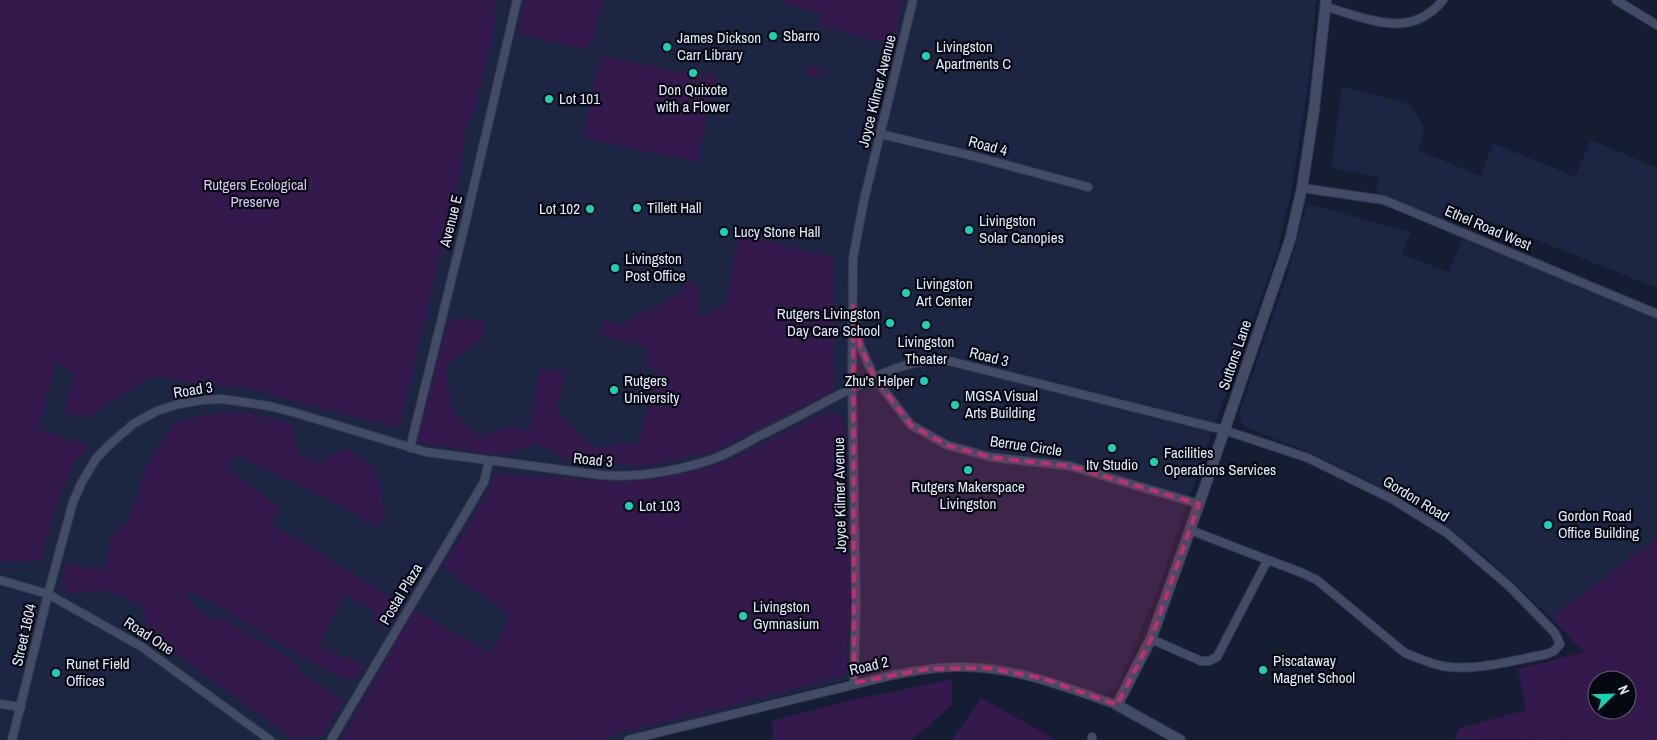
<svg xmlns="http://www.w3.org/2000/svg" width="1657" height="740" viewBox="0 0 1657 740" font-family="'Archivo Narrow',sans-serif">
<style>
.built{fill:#1c2542}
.green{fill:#34194c;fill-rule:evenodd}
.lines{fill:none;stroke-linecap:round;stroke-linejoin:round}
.minor-casing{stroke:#34384b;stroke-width:10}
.tertiary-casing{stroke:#34384b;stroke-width:12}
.minor{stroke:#424c66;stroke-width:8}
.tertiary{stroke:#424c66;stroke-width:10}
.marked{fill:#c52d6b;fill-opacity:0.2;stroke:#c52d6b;stroke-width:4;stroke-dasharray:10 6;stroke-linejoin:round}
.poi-dot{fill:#12d5b4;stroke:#050811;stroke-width:2}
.labels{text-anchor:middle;stroke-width:4.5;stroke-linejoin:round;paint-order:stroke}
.poi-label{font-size:15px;fill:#e2e9f8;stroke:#050811;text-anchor:start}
.street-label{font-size:15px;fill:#e2e9f8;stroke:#050811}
.park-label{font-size:15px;fill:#d9c6f0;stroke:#050811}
</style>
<rect width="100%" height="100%" fill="#151d33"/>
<g class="built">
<path d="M0,0H1316L1310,71L1291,193L1277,253L1237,367L1219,412L1156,595L1117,686L1110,692L1103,694L1042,675L1015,669L987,665H929L854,678L615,740H0Z"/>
<path d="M1342,86L1411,105L1424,127L1419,151L1481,176L1493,143L1575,177L1591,140L1657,168V288L1449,205L1441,226L1375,203L1378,177L1331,168Z"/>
<path d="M1307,204L1411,232L1402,255L1449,272L1464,236L1657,314V538L1551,618L1482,553L1402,498L1320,457L1245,427L1241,422L1239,413L1287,275Z"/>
</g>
<g class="green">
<path d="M0,0H496L492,36L474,112L465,128L461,166L399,427L360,419L242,387L202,385L154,375L86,418L64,412L74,374L56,362L38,428L88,447L74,464L58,498L41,558L38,561L0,562Z"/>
<path d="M525,0H602L594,38L586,49L518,34Z"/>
<path d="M785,0H905L901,3L895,41L888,44L819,26L822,14L784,4Z"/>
<path d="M602,56L686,73C694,72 699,75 706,73L717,78L696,163C688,161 682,155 673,157L583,138L596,71Z"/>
<path d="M805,67H821L817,77H811L805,70Z"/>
<path d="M738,234L833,257L834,390L711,452L645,466L568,461L538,443L499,456L416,442L449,318L482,320L483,337L445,366L451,409L479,436L509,427L529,430L540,369L564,371L556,411L593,448L638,443L657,371L644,364L646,347L598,335L605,319L618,326L679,294L687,281L698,286L697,314L704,316L726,303Z"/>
<path d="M245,411L292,424L293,438L299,454L322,464L326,458L348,449L371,465L381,489L385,516L375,527L343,506L234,455L227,469L281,509L271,523L403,605L389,627L375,624L373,610L344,595L318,646L357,662L365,670L349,682L293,652L204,598L188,591L186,595L196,608L212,619L223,617L239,629L294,660L301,674L344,701L322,736L293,739L160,643L150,635L141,604L105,590L70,594L62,586L64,561L78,567L105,568L111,539L130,517L146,467L174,422L205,415Z"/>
<path d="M824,414H838L846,427L851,594L845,675L741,703L618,733L604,740H341L414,610L491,653L510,615L442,567L485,497L495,473L621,482L672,477L728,461Z"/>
<path d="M1657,538V740L1454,739L1460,728L1526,710L1518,669L1584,652L1551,618ZM1597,680H1627V710H1597Z"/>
<path d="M952,679V705L911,740H773L771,721L852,700Z"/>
<path d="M981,698L1056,740H952Z"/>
</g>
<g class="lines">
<g class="minor-casing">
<g id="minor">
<path d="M1616,0L1657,25"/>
<path d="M1326,7C1367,18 1410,41 1443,0"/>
<path d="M880,134L973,156L1088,187"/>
<path d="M1302,188L1384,200L1657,314"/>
<path d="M856,323L860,345L874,377L911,425L947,445L990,457L1070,466L1199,504"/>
<path d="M410,448L466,220L517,0"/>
<path d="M0,580L48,594L142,647L270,740"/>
<path d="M1151,639L1201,661H1209L1217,657L1267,561"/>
<path d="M854,683L856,602L852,388L853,258L864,200L913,0"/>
<path d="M0,704L21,707"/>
<path d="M1092,737V740"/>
<path d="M12,740L48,594L73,502L82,482L95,460L106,448L133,424L157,411L179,404L202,400L221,399L243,402L269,406L296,413L426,452L601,475C639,478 677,471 713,459C728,454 743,445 757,437C782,425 807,412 831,399C869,380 905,357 949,361L1224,430L1308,458L1392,499L1447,533L1509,586L1555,633L1560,644L1554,651L1547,654C1515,660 1474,672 1442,666C1430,663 1417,658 1405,653L1317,580L1302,573L1190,530"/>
<path d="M331,740L484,482L489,461"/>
<path d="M628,740L893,675C914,671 936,667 958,667C1014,666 1065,687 1117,705"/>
</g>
</g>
<g class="tertiary-casing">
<path id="tertiary" d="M1180,740L1117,705L1151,639L1190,530L1290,240L1302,188L1314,110L1326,0"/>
</g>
<use href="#minor" class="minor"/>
<use href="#tertiary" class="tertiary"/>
</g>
<path class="marked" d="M853,306L860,345L874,377L911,425L947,445L990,457L1070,466L1199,504L1151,639L1117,705L1041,678L987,668L927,669L854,683Z"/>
<g class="poi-dot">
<circle cx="773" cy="36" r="5"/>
<circle cx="667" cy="47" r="5"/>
<circle cx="926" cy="56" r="5"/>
<circle cx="693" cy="73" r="5"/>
<circle cx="549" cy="99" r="5"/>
<circle cx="637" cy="208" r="5"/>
<circle cx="590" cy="209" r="5"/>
<circle cx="969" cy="230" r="5"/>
<circle cx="724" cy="232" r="5"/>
<circle cx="615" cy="268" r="5"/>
<circle cx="906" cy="293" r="5"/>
<circle cx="890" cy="323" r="5"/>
<circle cx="926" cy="325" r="5"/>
<circle cx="924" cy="381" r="5"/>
<circle cx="614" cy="390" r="5"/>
<circle cx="955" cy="405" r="5"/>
<circle cx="1112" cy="448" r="5"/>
<circle cx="1154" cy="462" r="5"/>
<circle cx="968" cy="470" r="5"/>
<circle cx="629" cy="506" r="5"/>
<circle cx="1548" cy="525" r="5"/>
<circle cx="743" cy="616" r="5"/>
<circle cx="1263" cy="670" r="5"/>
<circle cx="56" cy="673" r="5"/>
</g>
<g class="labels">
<g class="poi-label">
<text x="783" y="41">Sbarro</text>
<text x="677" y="43">James Dickson<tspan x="677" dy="17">Carr Library</tspan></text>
<text x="936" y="52">Livingston<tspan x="936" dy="17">Apartments C</tspan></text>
<text x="693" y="95" text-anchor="middle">Don Quixote<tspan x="693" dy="17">with a Flower</tspan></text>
<text x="559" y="104">Lot 101</text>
<text x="647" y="213">Tillett Hall</text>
<text x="580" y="214" text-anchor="end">Lot 102</text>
<text x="979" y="226">Livingston<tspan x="979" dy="17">Solar Canopies</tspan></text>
<text x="734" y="237">Lucy Stone Hall</text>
<text x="625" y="264">Livingston<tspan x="625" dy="17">Post Office</tspan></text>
<text x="916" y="289">Livingston<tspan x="916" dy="17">Art Center</tspan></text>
<text x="880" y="319" text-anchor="end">Rutgers Livingston<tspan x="880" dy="17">Day Care School</tspan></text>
<text x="926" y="347" text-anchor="middle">Livingston<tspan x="926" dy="17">Theater</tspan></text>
<text x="624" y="386">Rutgers<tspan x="624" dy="17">University</tspan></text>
<text x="914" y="386" text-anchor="end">Zhu's Helper</text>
<text x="965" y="401">MGSA Visual<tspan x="965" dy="17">Arts Building</tspan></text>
<text x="1164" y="458">Facilities<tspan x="1164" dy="17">Operations Services</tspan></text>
<text x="1112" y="470" text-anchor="middle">Itv Studio</text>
<text x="968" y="492" text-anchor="middle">Rutgers Makerspace<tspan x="968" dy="17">Livingston</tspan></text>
<text x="639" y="511">Lot 103</text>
<text x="1558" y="521">Gordon Road<tspan x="1558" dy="17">Office Building</tspan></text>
<text x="753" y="612">Livingston<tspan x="753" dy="17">Gymnasium</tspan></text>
<text x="1273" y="666">Piscataway<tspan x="1273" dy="17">Magnet School</tspan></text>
<text x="66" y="669">Runet Field<tspan x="66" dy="17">Offices</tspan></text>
</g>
<g class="street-label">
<text transform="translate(877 91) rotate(-76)" y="5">Joyce Kilmer Avenue</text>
<text transform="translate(988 146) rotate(15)" y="5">Road 4</text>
<text transform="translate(451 221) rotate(-76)" y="5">Avenue E</text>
<text transform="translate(1488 228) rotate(23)" y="5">Ethel Road West</text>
<text transform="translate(1235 355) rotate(-71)" y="5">Suttons Lane</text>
<text transform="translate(989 357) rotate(14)" y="5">Road 3</text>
<text transform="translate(193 390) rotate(-9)" y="5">Road 3</text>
<text transform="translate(1026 446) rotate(8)" y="5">Berrue Circle</text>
<text transform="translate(593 460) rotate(6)" y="5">Road 3</text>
<text transform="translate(840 495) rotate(-91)" y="5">Joyce Kilmer Avenue</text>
<text transform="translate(1416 499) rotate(31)" y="5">Gordon Road</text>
<text transform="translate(401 594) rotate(-59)" y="5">Postal Plaza</text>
<text transform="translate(24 635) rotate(-77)" y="5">Street 1604</text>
<text transform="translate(149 636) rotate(33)" y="5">Road One</text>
<text transform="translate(869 666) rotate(-13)" y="5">Road 2</text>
</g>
<g class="park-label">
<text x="255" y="190">Rutgers Ecological<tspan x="255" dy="17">Preserve</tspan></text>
</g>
</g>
<g transform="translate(1612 695) rotate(67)"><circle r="24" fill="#050811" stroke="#5d626d"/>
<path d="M0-4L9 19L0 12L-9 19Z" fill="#12d5b4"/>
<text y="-8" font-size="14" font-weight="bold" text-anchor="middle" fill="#e2e9f8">N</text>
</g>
</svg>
